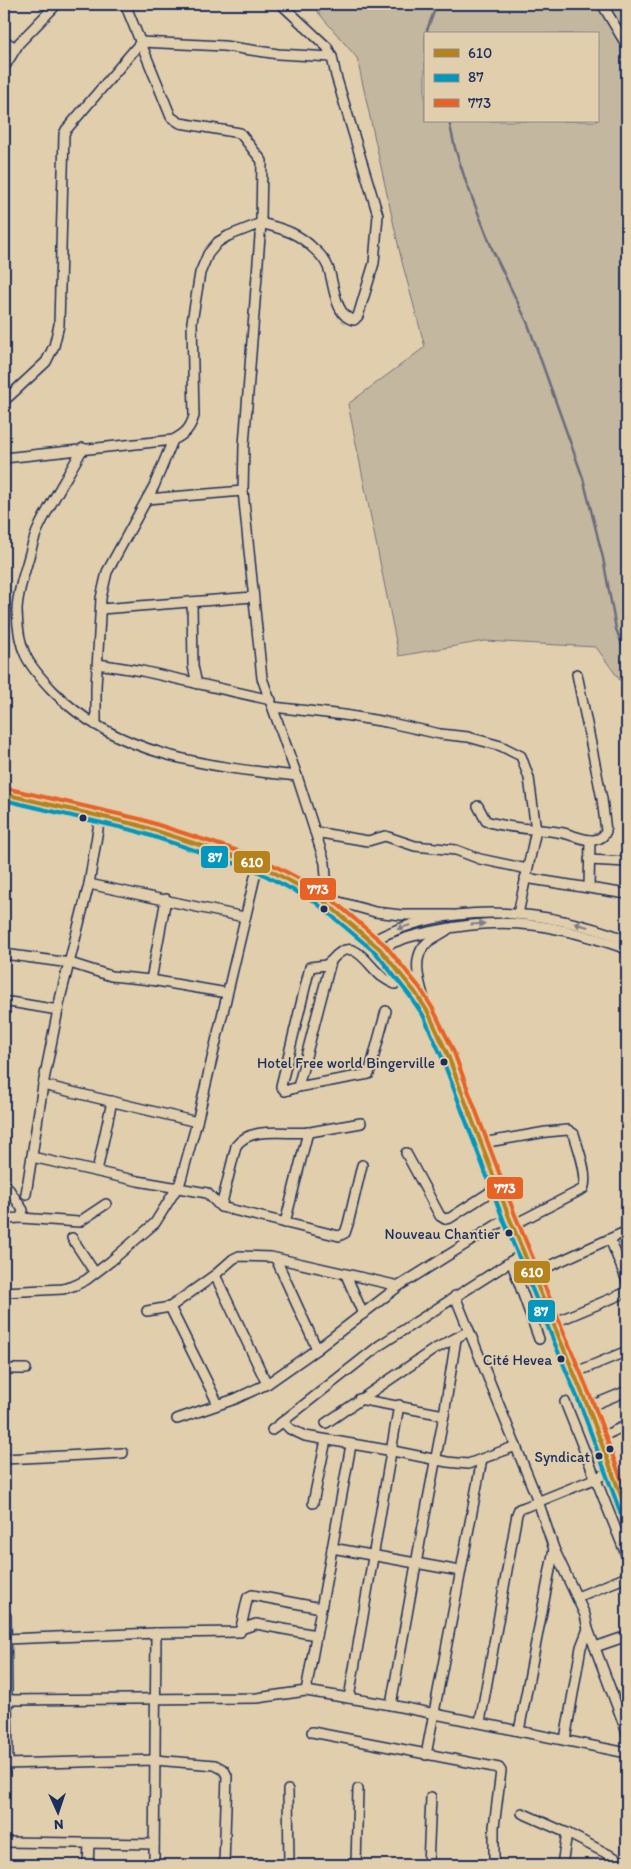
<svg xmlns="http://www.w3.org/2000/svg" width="631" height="1869" viewBox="0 0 631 1869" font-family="Itim,sans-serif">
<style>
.green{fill:#c4b7a0;stroke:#70737f;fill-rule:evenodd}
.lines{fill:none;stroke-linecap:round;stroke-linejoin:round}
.stream{stroke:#6a6d7d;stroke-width:2.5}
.minor-casing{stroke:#1b2f5e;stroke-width:12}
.major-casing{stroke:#1b2f5e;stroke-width:15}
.minor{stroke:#e1ceac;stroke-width:9}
.major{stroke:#e1ceac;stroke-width:11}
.bus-1-casing{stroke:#e1ceac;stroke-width:8}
.bus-2-casing{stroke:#e1ceac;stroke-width:8}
.bus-3-casing{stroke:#e1ceac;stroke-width:8}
.bus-1{stroke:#b5821c;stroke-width:4}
.bus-2{stroke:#0497bd;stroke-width:4}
.bus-3{stroke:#e76225;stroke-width:4}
.oneway{fill:#7e7e85}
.bus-dot{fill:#1b2f5e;stroke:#e1ceac;stroke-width:2}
.labels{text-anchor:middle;stroke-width:4;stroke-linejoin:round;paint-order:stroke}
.bus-label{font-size:15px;fill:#1b2f5e;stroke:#e1ceac;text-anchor:end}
.line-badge{stroke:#e1ceac;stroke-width:2}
.badge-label{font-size:14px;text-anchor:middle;font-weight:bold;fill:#fff}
</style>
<rect width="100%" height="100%" fill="#e1ceac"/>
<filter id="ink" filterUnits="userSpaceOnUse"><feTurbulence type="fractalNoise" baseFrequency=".02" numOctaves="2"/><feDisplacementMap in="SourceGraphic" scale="10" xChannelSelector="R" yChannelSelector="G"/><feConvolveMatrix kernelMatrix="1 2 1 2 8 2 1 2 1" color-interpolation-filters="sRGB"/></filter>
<g filter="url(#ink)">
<path class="green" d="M311,4H623L627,12V125L624,134L627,197V690L596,647L484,641L399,656L348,404L425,347L402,262L357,58ZM425,34H597V121H425Z"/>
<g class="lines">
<g class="stream">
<path d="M427,34V30L437,4"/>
<path d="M449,121L455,148L466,182L493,251L528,324L583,478L603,558L616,629L627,657"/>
</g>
<g class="minor-casing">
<g id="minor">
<path d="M125,4L171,117L180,123L240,133L262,161L261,223L244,445L243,491L249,551L262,678L297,776L325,863L326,877L318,896L375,912L401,915H452"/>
<path d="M602,4L627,46"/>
<path d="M4,41L16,48"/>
<path d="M4,68L19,43L57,4"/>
<path d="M4,401L46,362L54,346L59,325L64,134L66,130L141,42L224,46L278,54L332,57"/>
<path d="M83,448C69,474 52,500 39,527C33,539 30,554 26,567C22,581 17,596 17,611C18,650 27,664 53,691C116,756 211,767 297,776"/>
<path d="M4,458L173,440C185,434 190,429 194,416L192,322L200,273L208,254L218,242L228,236L261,223C282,229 297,232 313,248C319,253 325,260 328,267C334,281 334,317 354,320L358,316L374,263L378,215L336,76L332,57L327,47L281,4"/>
<path d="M147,499L243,491"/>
<path d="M192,602L193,666L197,684"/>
<path d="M101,609L253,597"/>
<path d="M98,664L142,671L271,700"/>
<path d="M273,707L344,715L386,722L440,734L468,737L501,746L521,756L529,778L536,830L518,914"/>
<path d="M96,725V687L101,598L107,572L154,486L173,440"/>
<path d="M478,806L486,821C514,830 536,828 563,833C573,835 585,841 594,840C600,839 604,837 606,831L602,799L577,674"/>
<path d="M315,832L368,841L385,836L415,846L456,850L480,859L527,869"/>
<path d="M589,860L627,862"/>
<path d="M525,878L627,894"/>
<path d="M89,884L244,917"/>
<path d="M589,887L590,840"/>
<path d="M372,941C451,899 546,909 627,940"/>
<path d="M380,949C398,939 415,935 435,931C507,915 559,925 627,949"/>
<path d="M4,954L70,963L111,976L151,980L227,993"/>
<path d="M151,980L166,899"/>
<path d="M4,1005L9,1002L16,1003L58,1010"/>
<path d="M426,1005C420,985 409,956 429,941C435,937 441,934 447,930"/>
<path d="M386,1011L369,1074L298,1087L331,961C353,934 364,961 381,976C385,979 390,982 395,984L404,976"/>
<path d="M43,1085L197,1122"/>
<path d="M298,1087L285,1091L281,1086L310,967L326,965L331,961"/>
<path d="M482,1143L546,1132L568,1130L574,1134C578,1148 589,1177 583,1189L513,1225"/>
<path d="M406,1153L440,1216L445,1219L450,1218L498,1187"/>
<path d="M32,1157L138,1181L207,1193L221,1207L339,1236L345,1233L348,1224L362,1165"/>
<path d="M97,1171L112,1101"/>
<path d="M4,1182L23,1210L21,1218L4,1219"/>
<path d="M26,1194L43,1085L61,995L89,884L100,817"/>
<path d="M221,1207L236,1146C251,1125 288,1135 310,1132C327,1129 344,1126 361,1123"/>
<path d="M21,1218L79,1222L106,1204"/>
<path d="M285,1223L308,1132"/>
<path d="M72,1238L95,1273"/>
<path d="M610,1239L627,1281"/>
<path d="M276,1259L317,1349"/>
<path d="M511,1261L539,1339"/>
<path d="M532,1274L627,1231"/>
<path d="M215,1275L267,1384"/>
<path d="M346,1275L363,1314"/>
<path d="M4,1292L63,1289L76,1285L86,1280L111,1261L155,1223L180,1183L197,1122L258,864"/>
<path d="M455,1296L538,1501L554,1549L585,1615L588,1629L627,1733"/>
<path d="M170,1307L218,1404"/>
<path d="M147,1311L170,1307L215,1275L233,1259L239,1256L271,1257L399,1286"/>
<path d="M553,1323L627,1292"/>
<path d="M4,1369H26"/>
<path d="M574,1373L627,1351"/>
<path d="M359,1399L444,1415"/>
<path d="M565,1402L627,1557"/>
<path d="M588,1407L627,1391"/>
<path d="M177,1419L235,1399L267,1384L317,1349L399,1286L509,1217"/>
<path d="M283,1422L290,1429L305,1436L393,1451L447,1462L468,1464L516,1446"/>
<path d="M326,1423L433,1350L469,1331"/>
<path d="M272,1430L380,1345L524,1253"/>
<path d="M599,1438L627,1425"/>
<path d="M4,1459L123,1453"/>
<path d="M313,1503L326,1440"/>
<path d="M332,1548L460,1571"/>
<path d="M577,1597L627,1577"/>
<path d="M4,1613L6,1616L7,1700L257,1698L306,1691L391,1705L627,1753"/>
<path d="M241,1629L256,1624L316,1635"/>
<path d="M156,1633L240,1632L247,1600L248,1597L252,1595L321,1608"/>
<path d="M6,1639L156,1633L154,1865"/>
<path d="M595,1647L627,1636"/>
<path d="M306,1691L351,1445"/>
<path d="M349,1698L399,1405"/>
<path d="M7,1700L8,1764"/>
<path d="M391,1705L421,1536L444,1415L456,1339"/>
<path d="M480,1722L517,1514L519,1509L525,1507L611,1472"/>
<path d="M519,1731L554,1549"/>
<path d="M312,1732L499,1768L501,1771L494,1827V1865"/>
<path d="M565,1740L581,1647L588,1629"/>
<path d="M426,1755L482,1459"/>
<path d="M4,1764L155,1760L215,1765L224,1770L227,1776L224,1865"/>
<path d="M288,1790L289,1865"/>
<path d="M522,1813L567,1833L627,1864"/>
<path d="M4,1842L154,1844"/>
<path d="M88,1865L89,1844"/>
<path d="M356,1865L358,1789"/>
<path d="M428,1865L431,1797"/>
<path d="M562,1865L567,1833"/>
</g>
</g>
<g class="major-casing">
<path id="major" d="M4,794L138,825L216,849L258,864L318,896L380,949L415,992L428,1012L447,1053L509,1217L588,1407L627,1512"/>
</g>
<use href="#minor" class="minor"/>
<use href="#major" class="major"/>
<g class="bus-1-casing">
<path id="bus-1" d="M4,794L138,825L258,864L318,896L380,949L415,992L428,1012L447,1053L509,1217L588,1407L627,1512"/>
</g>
<g class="bus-2-casing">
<path id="bus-2" d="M4,800L136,831L255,870L314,901L376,953L410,996L423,1015L441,1055L503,1219L582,1409L621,1514"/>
</g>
<g class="bus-3-casing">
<path id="bus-3" d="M5,788L140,819L260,858L322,891L385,945L420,988L433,1009L453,1050L515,1215L594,1405L627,1495"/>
</g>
<use href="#bus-1" class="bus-1"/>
<use href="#bus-2" class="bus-2"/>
<use href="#bus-3" class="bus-3"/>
</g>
<defs><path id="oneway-solid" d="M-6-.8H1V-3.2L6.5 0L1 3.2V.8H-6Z" transform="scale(1.25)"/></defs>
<g class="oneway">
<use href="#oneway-solid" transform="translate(478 924) rotate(-4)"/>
<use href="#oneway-solid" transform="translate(581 925) rotate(-165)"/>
<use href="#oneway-solid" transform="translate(404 927) rotate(163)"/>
</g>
</g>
<g class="bus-dot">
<circle cx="83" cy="818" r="4.5"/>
<circle cx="324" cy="909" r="4.5"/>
<circle cx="444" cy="1062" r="4.5"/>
<circle cx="509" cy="1233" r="4.5"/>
<circle cx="561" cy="1359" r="4.5"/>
<circle cx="610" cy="1449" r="4.5"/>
<circle cx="599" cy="1456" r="4.5"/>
</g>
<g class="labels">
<g class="bus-label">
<text x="435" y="1068">Hotel Free world Bingerville</text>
<text x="500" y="1239">Nouveau Chantier</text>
<text x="552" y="1365">Cité Hevea</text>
<text x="590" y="1462">Syndicat</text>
</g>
</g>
<g class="line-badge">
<rect x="200" y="845" width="29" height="24" rx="5" fill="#0497bd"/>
<rect x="233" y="850" width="38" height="24" rx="5" fill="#b5821c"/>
<rect x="299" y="877" width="38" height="24" rx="5" fill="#e76225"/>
<rect x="486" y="1176" width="38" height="24" rx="5" fill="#e76225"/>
<rect x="513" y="1260" width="38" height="24" rx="5" fill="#b5821c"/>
<rect x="527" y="1299" width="29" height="24" rx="5" fill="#0497bd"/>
</g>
<g class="badge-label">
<text x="215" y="862">87</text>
<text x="252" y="867">610</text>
<text x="318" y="894">773</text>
<text x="505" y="1193">773</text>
<text x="532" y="1277">610</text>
<text x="541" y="1316">87</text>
</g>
<rect width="631" height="1869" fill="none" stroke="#e1ceac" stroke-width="20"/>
<rect x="10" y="10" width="611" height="1849" fill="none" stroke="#1b2f5e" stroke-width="2" filter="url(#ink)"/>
<rect x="424" y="32" width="175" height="90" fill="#e1ceac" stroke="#928e8d"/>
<rect x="434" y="49" width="25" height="8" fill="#b5821c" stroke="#928e8d"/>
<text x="468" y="58" font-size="15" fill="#1b2f5e">610</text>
<rect x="434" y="74" width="25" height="8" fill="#0497bd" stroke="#928e8d"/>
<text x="468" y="82" font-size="15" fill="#1b2f5e">87</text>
<rect x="434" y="99" width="25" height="8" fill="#e76225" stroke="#928e8d"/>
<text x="468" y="108" font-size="15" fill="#1b2f5e">773</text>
<g transform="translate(58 1812) rotate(177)" stroke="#e1ceac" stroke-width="4" paint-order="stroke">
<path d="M0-4L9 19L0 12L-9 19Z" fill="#1b2f5e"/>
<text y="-8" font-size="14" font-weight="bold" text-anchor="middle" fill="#1b2f5e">N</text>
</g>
</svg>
